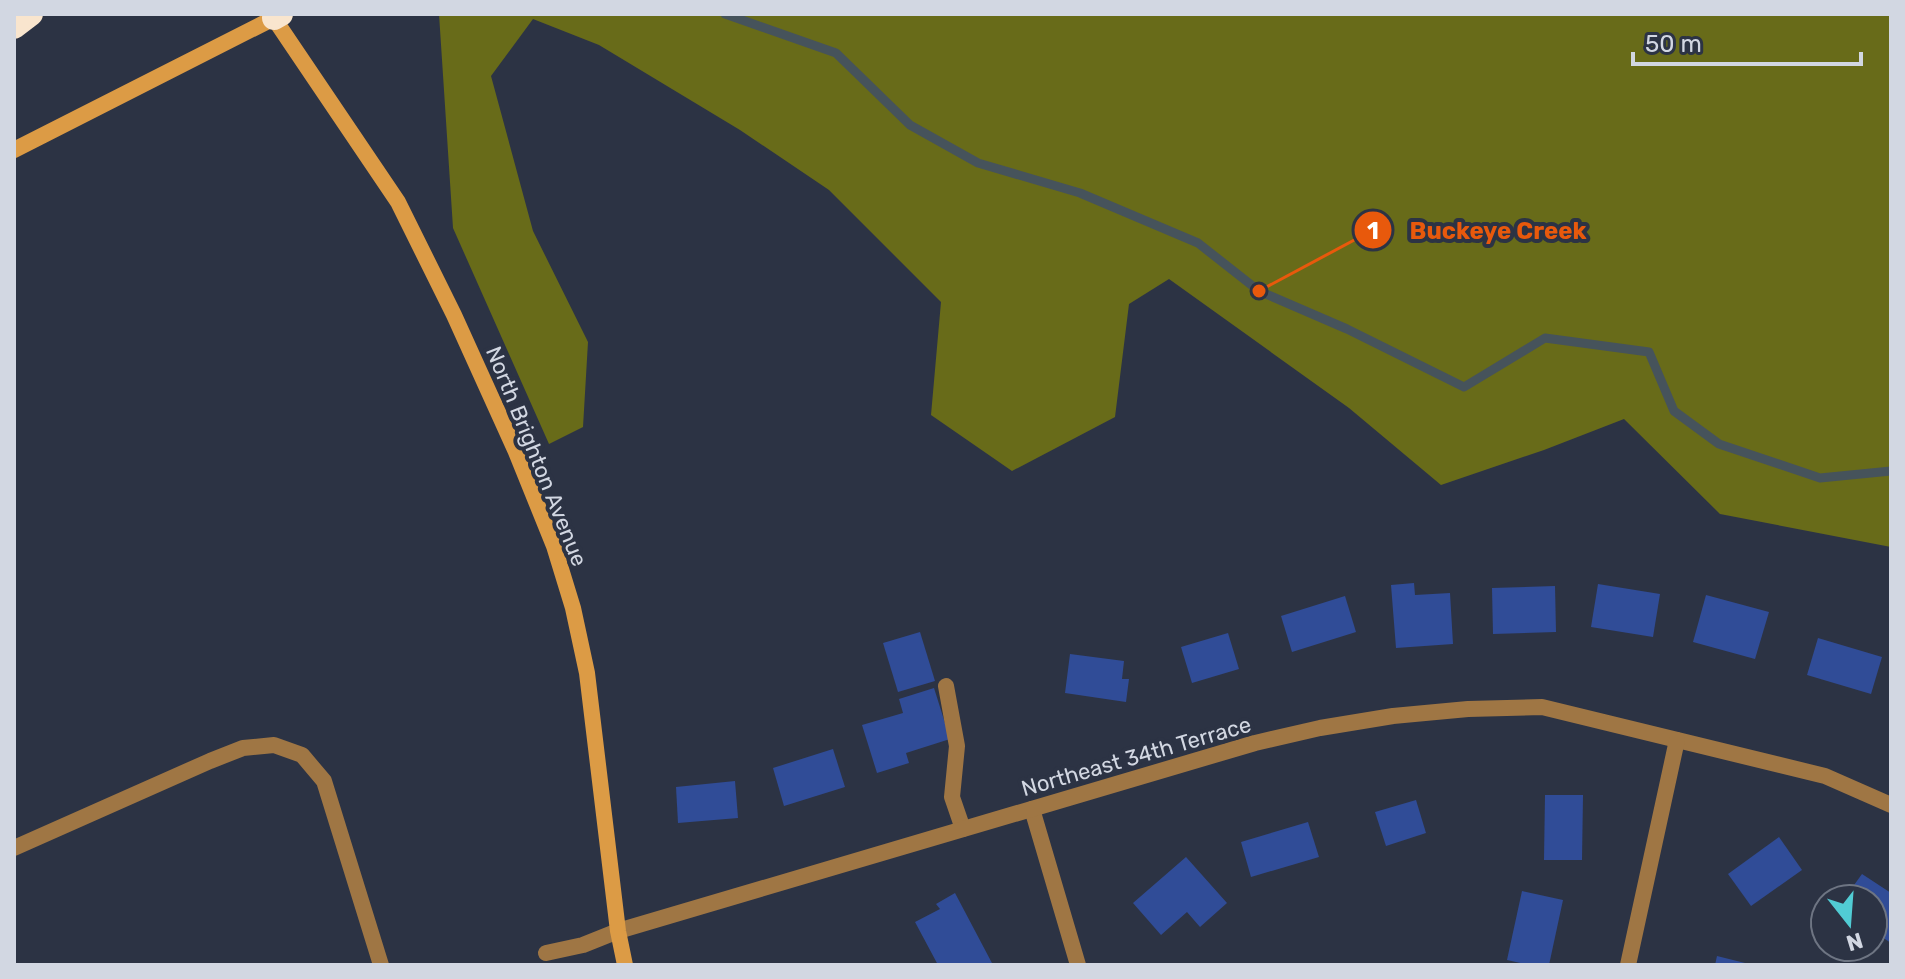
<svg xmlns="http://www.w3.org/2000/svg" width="1905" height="979" viewBox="0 0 1905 979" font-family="Rubik,sans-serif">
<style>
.forest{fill:#686b19}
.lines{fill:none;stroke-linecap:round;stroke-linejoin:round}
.stream{stroke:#46535b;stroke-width:9}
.building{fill:#304c97}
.service{stroke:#9f7644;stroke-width:16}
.minor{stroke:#9f7644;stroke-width:16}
.secondary{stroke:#dc9b45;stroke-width:16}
.motorway{stroke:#f9e5ce;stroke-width:24}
.labels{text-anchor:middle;stroke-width:8;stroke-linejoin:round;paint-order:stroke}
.street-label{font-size:22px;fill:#d2d7e2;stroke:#2c3344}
.leader{fill:none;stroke:#e8590c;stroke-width:3}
.callout-dot{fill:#e8590c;stroke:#2c3344;stroke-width:3}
.mark-label{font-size:24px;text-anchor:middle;font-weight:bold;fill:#fff}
.callout-label{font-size:24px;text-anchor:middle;font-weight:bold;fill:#e8590c;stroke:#2c3344;stroke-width:8;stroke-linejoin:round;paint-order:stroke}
</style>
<rect width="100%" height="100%" fill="#2c3344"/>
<path class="forest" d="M439,14H1891V547L1720,514L1624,419L1544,450L1441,485L1349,408L1169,279L1129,304L1115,417L1012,471L931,415L941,302L829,190L740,130L599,45L533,19L491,76L533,231L588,342L583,427L549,444L453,228Z"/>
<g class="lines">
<path class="stream" d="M725,14L836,53L910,125L978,163L1080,193L1198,243L1259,291L1347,329L1464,387L1545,338L1649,352L1674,411L1719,444L1820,478L1891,471"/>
</g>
<g class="building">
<path d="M1414,583L1415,595L1450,593L1453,644L1396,648L1391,585Z"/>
<path d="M1598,584L1660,594L1653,637L1591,627Z"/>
<path d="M1555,586L1556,632L1493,634L1492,588Z"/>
<path d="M1706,595L1769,612L1755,659L1693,642Z"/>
<path d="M1345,596L1356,632L1292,652L1281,616Z"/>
<path d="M920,632L935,681L898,692L883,643Z"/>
<path d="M1228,633L1239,669L1192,683L1181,647Z"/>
<path d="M1818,638L1882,657L1871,694L1807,675Z"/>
<path d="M1070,654L1124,661L1122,679H1129L1126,702L1065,693Z"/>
<path d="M934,688L950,739L906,753L909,763L877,773L862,725L903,713L899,699Z"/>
<path d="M833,749L845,787L784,806L773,768Z"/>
<path d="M735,781L738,818L678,823L676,787Z"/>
<path d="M1545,795H1583L1582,860H1544Z"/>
<path d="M1416,800L1426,833L1386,846L1375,812Z"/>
<path d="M1308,822L1319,857L1251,877L1241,842Z"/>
<path d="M1779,837L1802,870L1751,906L1728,874Z"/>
<path d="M1186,857L1227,903L1200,927L1187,912L1161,935L1133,903Z"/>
<path d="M1862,874L1891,893V943L1873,931V899H1844Z"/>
<path d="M1522,891L1563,900L1549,965H1529L1507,960Z"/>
<path d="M955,893L993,965H938L915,922L940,909L936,904Z"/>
<path d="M1717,956L1749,964V965H1715Z"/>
</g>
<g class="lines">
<g class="service">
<path d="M946,686L957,746L952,797L963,829"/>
<path d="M14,848L210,761L243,748L274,745L302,755L324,781L381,965"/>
<path d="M546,953L583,945L618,931"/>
</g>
<g class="minor">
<path d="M1032,809L1078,965"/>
<path d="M618,931L1255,743L1320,728L1393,716L1468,709L1542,707L1825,776L1891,805"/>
<path d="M1628,965L1677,740"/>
</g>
<g class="secondary">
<path d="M271,14L398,202L454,315L516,452L554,546L573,608L587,673L618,931L625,965"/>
<path d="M14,150L274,18"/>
</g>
<g class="motorway">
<path d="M274,18L281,14"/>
<path d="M14,27L31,14"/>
</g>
</g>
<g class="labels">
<g class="street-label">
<text transform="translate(537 456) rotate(68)" y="8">North Brighton Avenue</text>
<text transform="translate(1136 756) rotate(-16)" y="8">Northeast 34th Terrace</text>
</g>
</g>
<path class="leader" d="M1259 291L1373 230"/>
<g class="callout-dot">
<circle cx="1259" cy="291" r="8"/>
<circle cx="1373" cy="230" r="20"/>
</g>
<g class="mark-label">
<text x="1373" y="239">1</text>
</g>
<g class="callout-label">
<text x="1498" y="239">Buckeye Creek</text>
</g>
<rect width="1905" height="979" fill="none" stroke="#d2d7e2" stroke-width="32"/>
<g transform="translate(1849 923) rotate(163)"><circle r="38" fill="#2c3344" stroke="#6e7583" stroke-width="2"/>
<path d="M0-6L14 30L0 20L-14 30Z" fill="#51ccd4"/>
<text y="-12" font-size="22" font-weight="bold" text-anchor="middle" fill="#d2d7e2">N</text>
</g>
<path d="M1633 52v12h228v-12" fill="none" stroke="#d2d7e2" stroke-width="4"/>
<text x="1645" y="52" font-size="24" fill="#d2d7e2" stroke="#2c3344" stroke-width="6" paint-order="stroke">50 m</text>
</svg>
